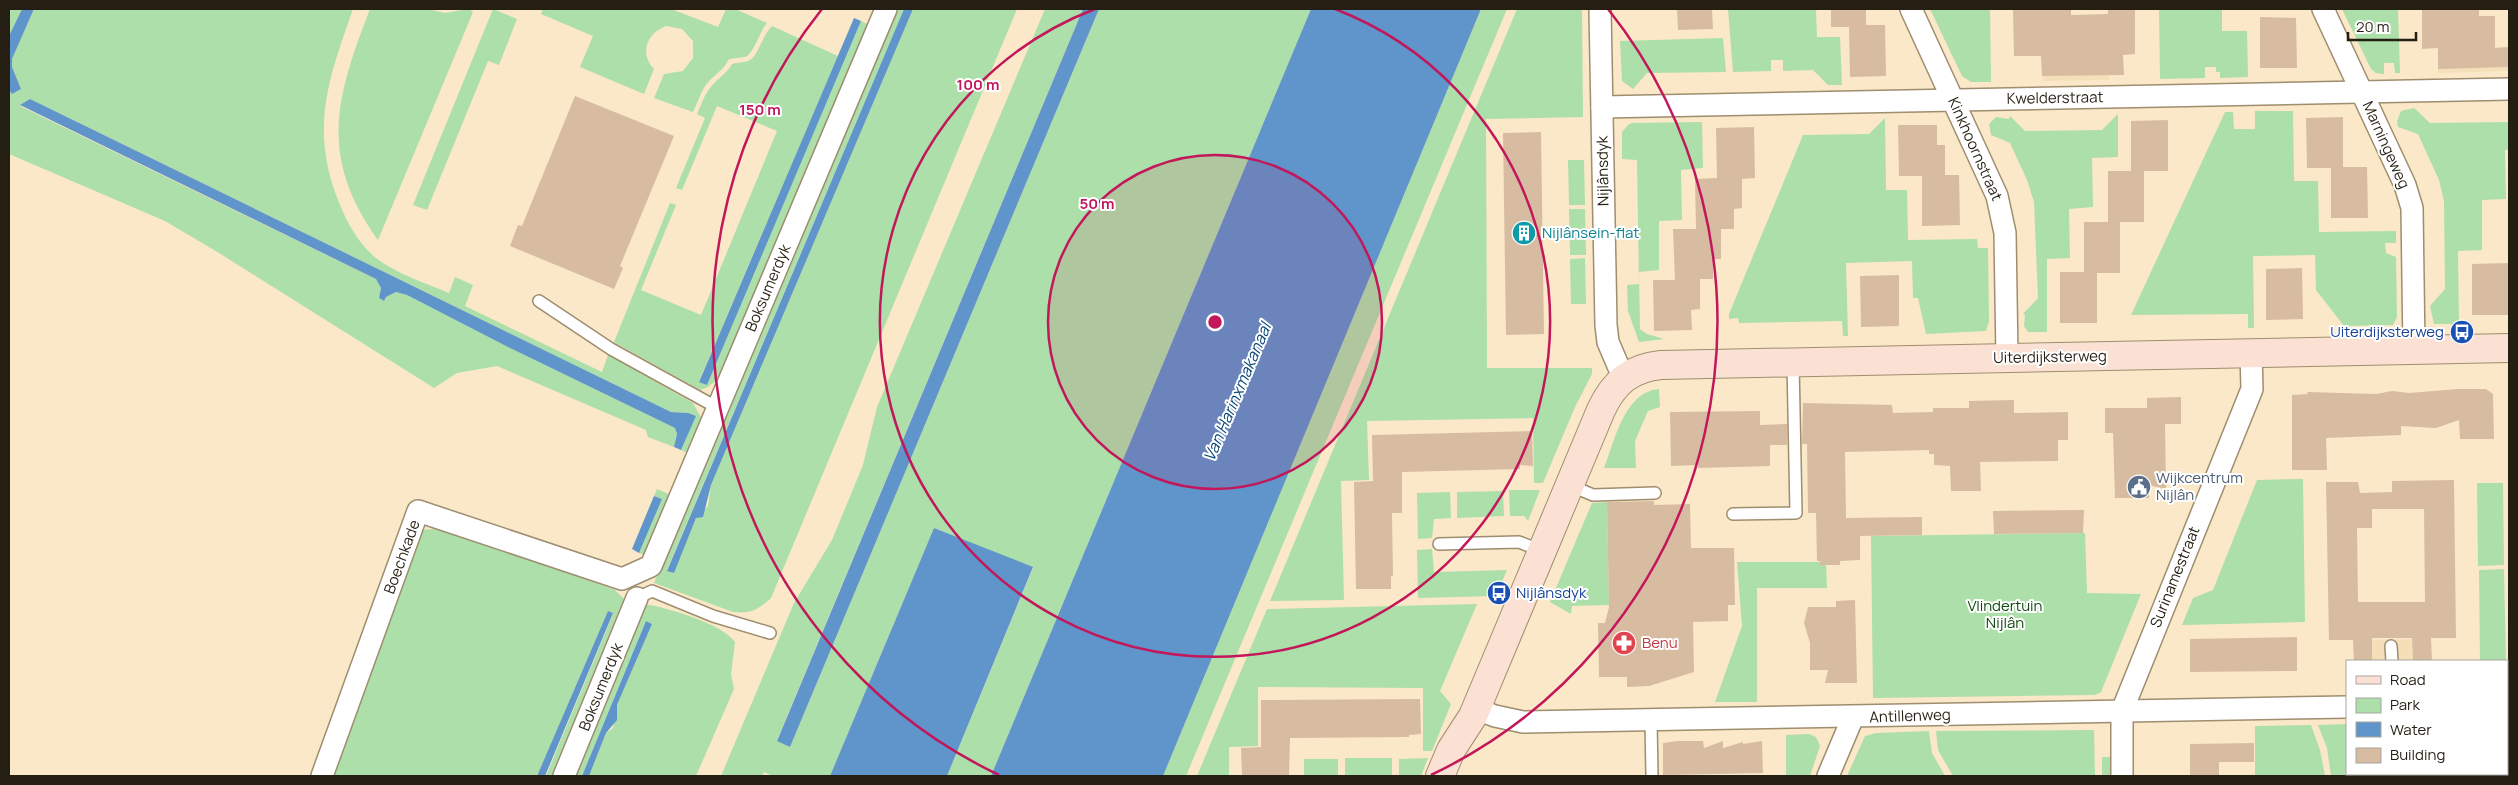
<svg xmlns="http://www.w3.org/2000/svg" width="2518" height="785" viewBox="0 0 2518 785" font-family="Manrope,sans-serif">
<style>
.built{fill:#f5dfb8}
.green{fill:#acdfa9}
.water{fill:#5f95ca}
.building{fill:#d7bca2;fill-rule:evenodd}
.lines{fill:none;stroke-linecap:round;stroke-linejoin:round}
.lane-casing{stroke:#9e8d6f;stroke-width:14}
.street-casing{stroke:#9e8d6f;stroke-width:24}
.secondary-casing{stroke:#9e8d6f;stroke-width:30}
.lane{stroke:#fff;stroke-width:11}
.street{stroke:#fff;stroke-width:21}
.secondary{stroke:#fbe1d3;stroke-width:28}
.ring{fill:none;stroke:#c2185b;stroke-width:2.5}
.labels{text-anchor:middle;stroke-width:4;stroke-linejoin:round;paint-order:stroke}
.street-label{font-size:15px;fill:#251e12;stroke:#fff}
.culture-label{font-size:15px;fill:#0d838f;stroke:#fff;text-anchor:start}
.transit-label{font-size:15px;fill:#164399;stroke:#fff;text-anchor:end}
.service-label{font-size:15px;fill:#4e5e75;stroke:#fff;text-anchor:start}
.park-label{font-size:15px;fill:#114912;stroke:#fff}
.health-label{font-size:15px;fill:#be3a42;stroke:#fff;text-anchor:start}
.water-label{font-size:16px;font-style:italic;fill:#054577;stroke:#fff}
.centre{fill:#c2185b;stroke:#fff;stroke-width:2.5}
.ring-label{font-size:15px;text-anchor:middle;font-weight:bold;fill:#c2185b;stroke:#fff;stroke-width:4;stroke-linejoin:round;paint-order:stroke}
</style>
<rect width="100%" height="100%" fill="#fbe8c8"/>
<g class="built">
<path d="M2509,47V71L2438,73V49Z"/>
<path d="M2109,55V80L2043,81L2041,56Z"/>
<path d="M2431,639V661H2354L2353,640Z"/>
</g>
<g class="green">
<path d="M9,9H22L9,36Z"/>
<path d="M34,9H353C328,80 309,131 340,205C348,225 360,245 376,258C397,274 425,283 449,293L455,277L473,285L465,306L602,372L608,355L693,403L702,419L690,454L681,450L688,434V413L671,412L30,99L20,106L376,279L381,288L379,298L384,301L386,297L396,292L407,295L504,345L675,428L677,434L674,447L648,437L646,430L497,366L457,373L434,388L219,253L165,221L9,154V90L12,94L21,89L12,67V59Z"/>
<path d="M370,9H428L445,13L468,9L473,12L378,240C318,156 336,97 370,9Z"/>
<path d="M493,9L517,19L499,65L488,61L427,210L413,205Z"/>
<path d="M543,9H671L718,27L726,9H735L767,23C759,32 754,54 745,57C740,58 734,58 729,59C723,71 712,76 705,86C700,94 697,104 693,112L654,98L664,74L683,71L693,58V41L682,29L666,26C647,33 639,53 654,69L644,94L580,67L593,36L541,14Z"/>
<path d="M895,9H904L667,570L673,573L696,518L708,506L711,485L913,9H1017L771,598C758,610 750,614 733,612L654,583Z"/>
<path d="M1045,9H1083L777,740L790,747L1099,9H1311L991,776H947L1033,568L934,528L830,776H773L764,772L762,776H721L794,603L832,540L863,465L877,407Z"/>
<path d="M1481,9H1507L1186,776H1163Z"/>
<path d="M1517,9H1582L1583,117L1486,119L1487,368H1592V374L1575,407L1543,483H1534L1533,418L1367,421L1369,480L1341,481L1344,600L1270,601Z"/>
<path d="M1728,9H1816L1817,37H1840L1842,85H1828L1813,70L1783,71V60H1771V71L1733,72Z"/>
<path d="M1930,9H1990L1991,82H1971L1962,76Z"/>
<path d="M2159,9H2222V31H2247L2248,77L2220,78V72H2216V67H2205V78L2160,79Z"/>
<path d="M2342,9H2398L2400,73H2395L2394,63H2384V74L2376,73L2371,69Z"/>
<path d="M861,21L871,26L719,379L706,388L700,390L614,342L670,203L676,205L641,290L701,315L777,131L717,106L682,190L676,188L705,118L697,114C701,106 704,95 710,88C717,78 727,74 732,64C737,62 744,63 748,61C758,58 762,35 772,26L838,56L699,381L707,385Z"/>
<path d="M1723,38L1726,72L1647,73L1633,89L1622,81L1620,41Z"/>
<path d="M2414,108L2430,123L2509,122V150H2505L2506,199L2482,200V250L2458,251L2459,324H2434L2430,306L2445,289L2444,201L2439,180L2418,134L2398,127L2397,121L2401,111Z"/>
<path d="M2255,111H2293L2294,181H2318L2319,232L2396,231V243H2385L2386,253L2396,257L2397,317L2393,325L2344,326L2316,290L2315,255L2253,256L2254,328H2248V314L2131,315L2225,112H2233L2234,129H2255Z"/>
<path d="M2118,114V157L2092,158L2093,207L2069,209L2070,258L2047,259V332H2028L2024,326L2025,315L2023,314L2038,298L2034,202L2027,180L2010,143L1991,135L1989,124L1996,117L2009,119L2010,116L2025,131L2102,130Z"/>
<path d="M1885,118L1886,190H1907L1908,240L1977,239L1978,248H1988L1989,321L1986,331L1926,334L1918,298H1913L1912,261L1846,263L1848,336H1843L1842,321L1739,323L1738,318L1729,319V314L1803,135L1869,134Z"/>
<path d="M1702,122L1703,168L1681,170L1682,220L1659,221V270L1639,272L1640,329L1647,334L1664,339L1639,342L1628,311L1627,285L1639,284L1637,160L1622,159V132L1629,124L1633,123Z"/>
<path d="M1568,160H1584L1585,205H1569Z"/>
<path d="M1569,209H1585L1586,255H1570Z"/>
<path d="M1585,258L1586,304H1571L1570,259Z"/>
<path d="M1659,389L1660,407L1648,411L1635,441L1636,468H1604C1615,441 1624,392 1659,389Z"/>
<path d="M2303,479L2305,622L2182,625L2193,598L2213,590L2257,480Z"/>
<path d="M2477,483H2503L2504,565L2478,566Z"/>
<path d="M657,489L673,496L647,556L639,553L662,499L654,496Z"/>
<path d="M1509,490H1540L1528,521L1524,516H1510Z"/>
<path d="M1503,491L1504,516L1457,518V492Z"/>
<path d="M1450,492L1451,518L1434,519L1432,538L1418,539L1417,493Z"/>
<path d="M1607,502L1609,605L1572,606L1571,614L1550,602L1592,503Z"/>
<path d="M444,528L615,590L628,603L556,776H546L613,614L608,611L537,776H334L422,530Z"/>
<path d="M2085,533L2087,593L2141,594L2101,692L2095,695L1873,698L1871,536Z"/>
<path d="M1432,549L1434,572L1507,570L1496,596L1418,598L1417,550Z"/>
<path d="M1737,562H1826L1827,588H1757V702H1715L1742,626Z"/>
<path d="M2504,569L2506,661H2480L2479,570Z"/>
<path d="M645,604C668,608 721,623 735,642L731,674L734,689L696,776H589L606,733L613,728L617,705L652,624L646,621L582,776H574Z"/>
<path d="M1477,604L1440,691L1451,704L1432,751H1423V688L1258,687V746L1229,747V776H1197L1267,609Z"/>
<path d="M2507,721H2509V776H2459L2458,774H2507Z"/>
<path d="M2347,724V774H2410V776H2331L2327,748L2318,725Z"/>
<path d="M2311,725L2320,750L2325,776H2255V726Z"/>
<path d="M2094,730L2095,776H1953L1938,750L1936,731Z"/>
<path d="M1929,731L1932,753L1945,776H1847L1865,736L1876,733Z"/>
<path d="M1809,734L1816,737L1820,746L1810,776H1786V735Z"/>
<path d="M2102,757H2113L2114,776H2102Z"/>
<rect x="1345" y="758" width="47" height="18"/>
<path d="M1428,758L1421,776H1399V759Z"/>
<rect x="1304" y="759" width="34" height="17"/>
</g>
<g class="water">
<path d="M22,9H34L12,59V67L21,89L12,94L9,90V36Z"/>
<path d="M904,9H913L711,485L703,517L696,518L674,573L667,571Z"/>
<path d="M1083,9H1099L790,747L777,741Z"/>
<path d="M1311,9H1481L1163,776H991Z"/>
<path d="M854,18L861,21L707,385L699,382Z"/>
<path d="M30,99L671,412L688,413L696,416L681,450L674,447L677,434L675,428L504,345L407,295L396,292L386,297L384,301L379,298L381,288L376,279L20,105Z"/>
<path d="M654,496L662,499L639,553L632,549Z"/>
<path d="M934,528L1033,567L947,776H830Z"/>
<path d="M608,611L613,613L545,776H537Z"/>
<path d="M646,621L652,624L617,705V720L606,733L589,776H582Z"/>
</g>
<g class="building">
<path d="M1677,9H1712L1713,29L1678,30Z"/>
<path d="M1831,9H1866V25H1885L1886,76L1850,77L1849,27H1831Z"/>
<path d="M2013,9H2071V15L2108,14V9H2135V54L2123,55L2124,75L2042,76L2041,56H2014Z"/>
<path d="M2422,9H2479V16H2495V48L2509,47V67L2438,69V48L2422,49Z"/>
<path d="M2260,17L2296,18L2297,68H2260Z"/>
<path d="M575,96L674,136L620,266L623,268L614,289L510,246L518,225L522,226Z"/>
<path d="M2343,117V167H2367L2368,218H2331V168H2307L2306,118Z"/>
<path d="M2168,120V171H2144V222H2120V273H2097V323H2060V272H2084V222H2108V171H2131V121Z"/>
<path d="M1898,125H1937V145H1945V175H1959L1960,225L1922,226V176H1899Z"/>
<path d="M1754,127L1755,178L1742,179V208L1734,209V229H1721V259H1713V279H1700V309L1691,310L1692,330L1654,331L1653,280H1675L1673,229H1696L1695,179L1717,178L1716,128Z"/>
<path d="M1541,132L1544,334L1506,335L1503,133Z"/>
<path d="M2509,263V315H2472V264Z"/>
<path d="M2302,268L2303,319L2266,320V269Z"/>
<path d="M1899,275V326L1861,327L1860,276Z"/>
<path d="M2458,389H2486L2493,394L2494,439H2460L2459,420L2436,428L2401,426V435L2326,438L2327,470H2292V395L2308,394L2307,392L2376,394L2392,391L2409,393Z"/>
<path d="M2181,397V424H2165L2166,489L2149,485V498H2115L2113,433H2105V408H2147V398Z"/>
<path d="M2014,400V413L2068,412V440H2058V461L1980,462L1981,491H1951L1950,466L1934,465V454H1929V450L1845,452L1846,518L1922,517V535L1860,536V560L1840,561V565H1820V561H1817L1816,513H1808L1807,444H1802L1803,403L1892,405L1893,413L1933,412V408H1969V401Z"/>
<path d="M1760,411V425L1787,424V445H1770V466L1698,468V465L1671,466L1670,412Z"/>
<path d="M1532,431L1533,466L1520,465V469L1402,472V513H1392L1393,576H1391V589H1356L1354,482L1373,481L1372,435Z"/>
<path d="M2454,480L2456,638H2431L2432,661H2413L2412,638H2372V661H2354L2353,640H2329L2326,482H2358L2360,493L2392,492V481ZM2372,509H2424L2425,602H2358L2357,528H2372Z"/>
<path d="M1654,501V505L1690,504L1691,548H1734L1735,605H1728V621L1693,622L1694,672L1649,686L1627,687V677H1599L1598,623H1605L1609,607L1607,502Z"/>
<path d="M2084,510L2083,533L1994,534L1993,511Z"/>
<path d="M1855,600L1857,683H1825L1828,670H1810V643L1804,623L1808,607H1836V601Z"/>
<path d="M2297,637V671L2190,672V639Z"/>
<path d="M1420,699L1421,734L1409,735V737L1290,738L1289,776H1242L1241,748L1261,747V700Z"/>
<path d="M1677,741H1703L1704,748L1723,741V748L1743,742V744L1762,741L1763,773L1663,775V743Z"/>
<path d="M2254,743V762H2219V776H2190V744Z"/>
</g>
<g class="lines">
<g class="lane-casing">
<g id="lane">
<path d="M539,301L611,349L718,408"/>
<path d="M1569,485L1593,495L1655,493"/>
<path d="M1733,514L1796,513L1793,362"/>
<path d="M1439,544L1519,542L1542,551"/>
<path d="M637,598L652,591L713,616L770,633"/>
<path d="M2391,646L2392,661"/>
<path d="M1651,720L1652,776"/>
</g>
</g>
<g class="street-casing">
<g id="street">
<path d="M1600,9L1606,325L1608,342L1623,377"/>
<path d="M1911,9L1997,196L2005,233L2007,358"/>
<path d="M2323,9L2405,185L2412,208L2414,350"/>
<path d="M1602,107L2509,89"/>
<path d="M2507,704H2509"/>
<path d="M1476,709L1495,716L1523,722L2347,707"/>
<path d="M322,776L418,511L622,579L651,566L886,9"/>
<path d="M564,776L637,598"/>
<path d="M1828,776L1853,717"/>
<path d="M2122,776V711L2252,389L2251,353"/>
</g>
</g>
<g class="secondary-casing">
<path id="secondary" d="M1440,776L1451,750L1473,716L1601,410C1614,382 1631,368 1661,365L2509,348"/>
</g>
<use href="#lane" class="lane"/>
<use href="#street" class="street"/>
<use href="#secondary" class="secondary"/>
</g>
<circle cx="1215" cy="322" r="167" fill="#c2185b" fill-opacity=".12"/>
<g class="ring">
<circle cx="1215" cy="322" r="167"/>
<path d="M1335 9A335 335 0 1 1 1095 9"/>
<path d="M999 775A502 502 0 0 1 822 9M1608 9A502 502 0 0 1 1431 775"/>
</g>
<defs>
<g id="building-disc" transform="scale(1.25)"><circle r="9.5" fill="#0f9aa8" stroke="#fff"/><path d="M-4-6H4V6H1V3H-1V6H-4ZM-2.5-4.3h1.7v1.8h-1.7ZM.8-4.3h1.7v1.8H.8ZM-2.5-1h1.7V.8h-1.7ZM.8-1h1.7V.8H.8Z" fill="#fff"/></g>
<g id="bus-disc" transform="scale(1.25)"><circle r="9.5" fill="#1a4fb4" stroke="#fff"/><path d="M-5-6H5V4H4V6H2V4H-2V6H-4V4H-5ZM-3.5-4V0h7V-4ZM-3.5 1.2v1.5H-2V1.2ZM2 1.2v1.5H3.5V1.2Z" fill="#fff"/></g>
<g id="civic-disc" transform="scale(1.25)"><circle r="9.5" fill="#5c6f8a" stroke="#fff"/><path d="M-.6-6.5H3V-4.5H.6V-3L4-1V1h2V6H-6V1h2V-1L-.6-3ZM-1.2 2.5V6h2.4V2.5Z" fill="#fff"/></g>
<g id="pharmacy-disc" transform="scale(1.25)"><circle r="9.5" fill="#e0444e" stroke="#fff"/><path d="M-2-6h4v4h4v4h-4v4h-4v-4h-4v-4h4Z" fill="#fff"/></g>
</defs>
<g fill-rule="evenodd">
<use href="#building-disc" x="1524" y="233"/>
<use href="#bus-disc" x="2462" y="332"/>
<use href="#civic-disc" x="2139" y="487"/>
<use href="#bus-disc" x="1499" y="593"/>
<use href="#pharmacy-disc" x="1624" y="643"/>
</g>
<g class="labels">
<g class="street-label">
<text transform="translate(2055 98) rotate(-1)" y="5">Kwelderstraat</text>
<text transform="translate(2386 145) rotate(66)" y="5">Marningeweg</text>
<text transform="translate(1975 149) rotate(66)" y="5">Kinkhoornstraat</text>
<text transform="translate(1603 171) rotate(-91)" y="5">Nijlânsdyk</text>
<text transform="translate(768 288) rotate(-67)" y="5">Boksumerdyk</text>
<text transform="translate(2050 357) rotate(-1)" y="5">Uiterdijksterweg</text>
<text transform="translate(402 557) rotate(-70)" y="5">Boechkade</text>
<text transform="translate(2175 577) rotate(-68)" y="5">Surinamestraat</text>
<text transform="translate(601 687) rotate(-68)" y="5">Boksumerdyk</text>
<text transform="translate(1910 716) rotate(-2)" y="5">Antillenweg</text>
</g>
<g class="culture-label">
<text x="1542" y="238">Nijlânsein-flat</text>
</g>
<g class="transit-label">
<text x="2444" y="337">Uiterdijksterweg</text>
<text x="1516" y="598" text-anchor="start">Nijlânsdyk</text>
</g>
<g class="service-label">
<text x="2156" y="483">Wijkcentrum<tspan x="2156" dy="17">Nijlân</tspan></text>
</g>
<g class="park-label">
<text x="2005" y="611">Vlindertuin<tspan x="2005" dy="17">Nijlân</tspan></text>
</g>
<g class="health-label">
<text x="1642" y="648">Benu</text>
</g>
<g class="water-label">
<text transform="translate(1237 392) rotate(-67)" y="6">Van Harinxmakanaal</text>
</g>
</g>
<circle cx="1215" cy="322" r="8" class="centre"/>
<g class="ring-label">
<text x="978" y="90">100 m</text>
<text x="760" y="115">150 m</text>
<text x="1097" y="209">50 m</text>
</g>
<rect width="2518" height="785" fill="none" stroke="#251e12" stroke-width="20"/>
<rect x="2346" y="660" width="162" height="115" fill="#ffffff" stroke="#a8a5a0"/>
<rect x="2356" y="676" width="25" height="8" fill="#fbe1d3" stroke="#a8a5a0"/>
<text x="2390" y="685" font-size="15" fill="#251e12">Road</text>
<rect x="2356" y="698" width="25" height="15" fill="#acdfa9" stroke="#a8a5a0"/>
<text x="2390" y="710" font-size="15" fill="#251e12">Park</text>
<rect x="2356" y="722" width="25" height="15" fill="#5f95ca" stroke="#a8a5a0"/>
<text x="2390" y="735" font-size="15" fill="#251e12">Water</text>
<rect x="2356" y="748" width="25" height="15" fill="#d7bca2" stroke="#a8a5a0"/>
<text x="2390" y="760" font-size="15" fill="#251e12">Building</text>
<path d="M2348 32v8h68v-8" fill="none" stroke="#251e12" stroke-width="2.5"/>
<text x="2356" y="32" font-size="15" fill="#251e12" stroke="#ffffff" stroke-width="4" paint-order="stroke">20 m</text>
</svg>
